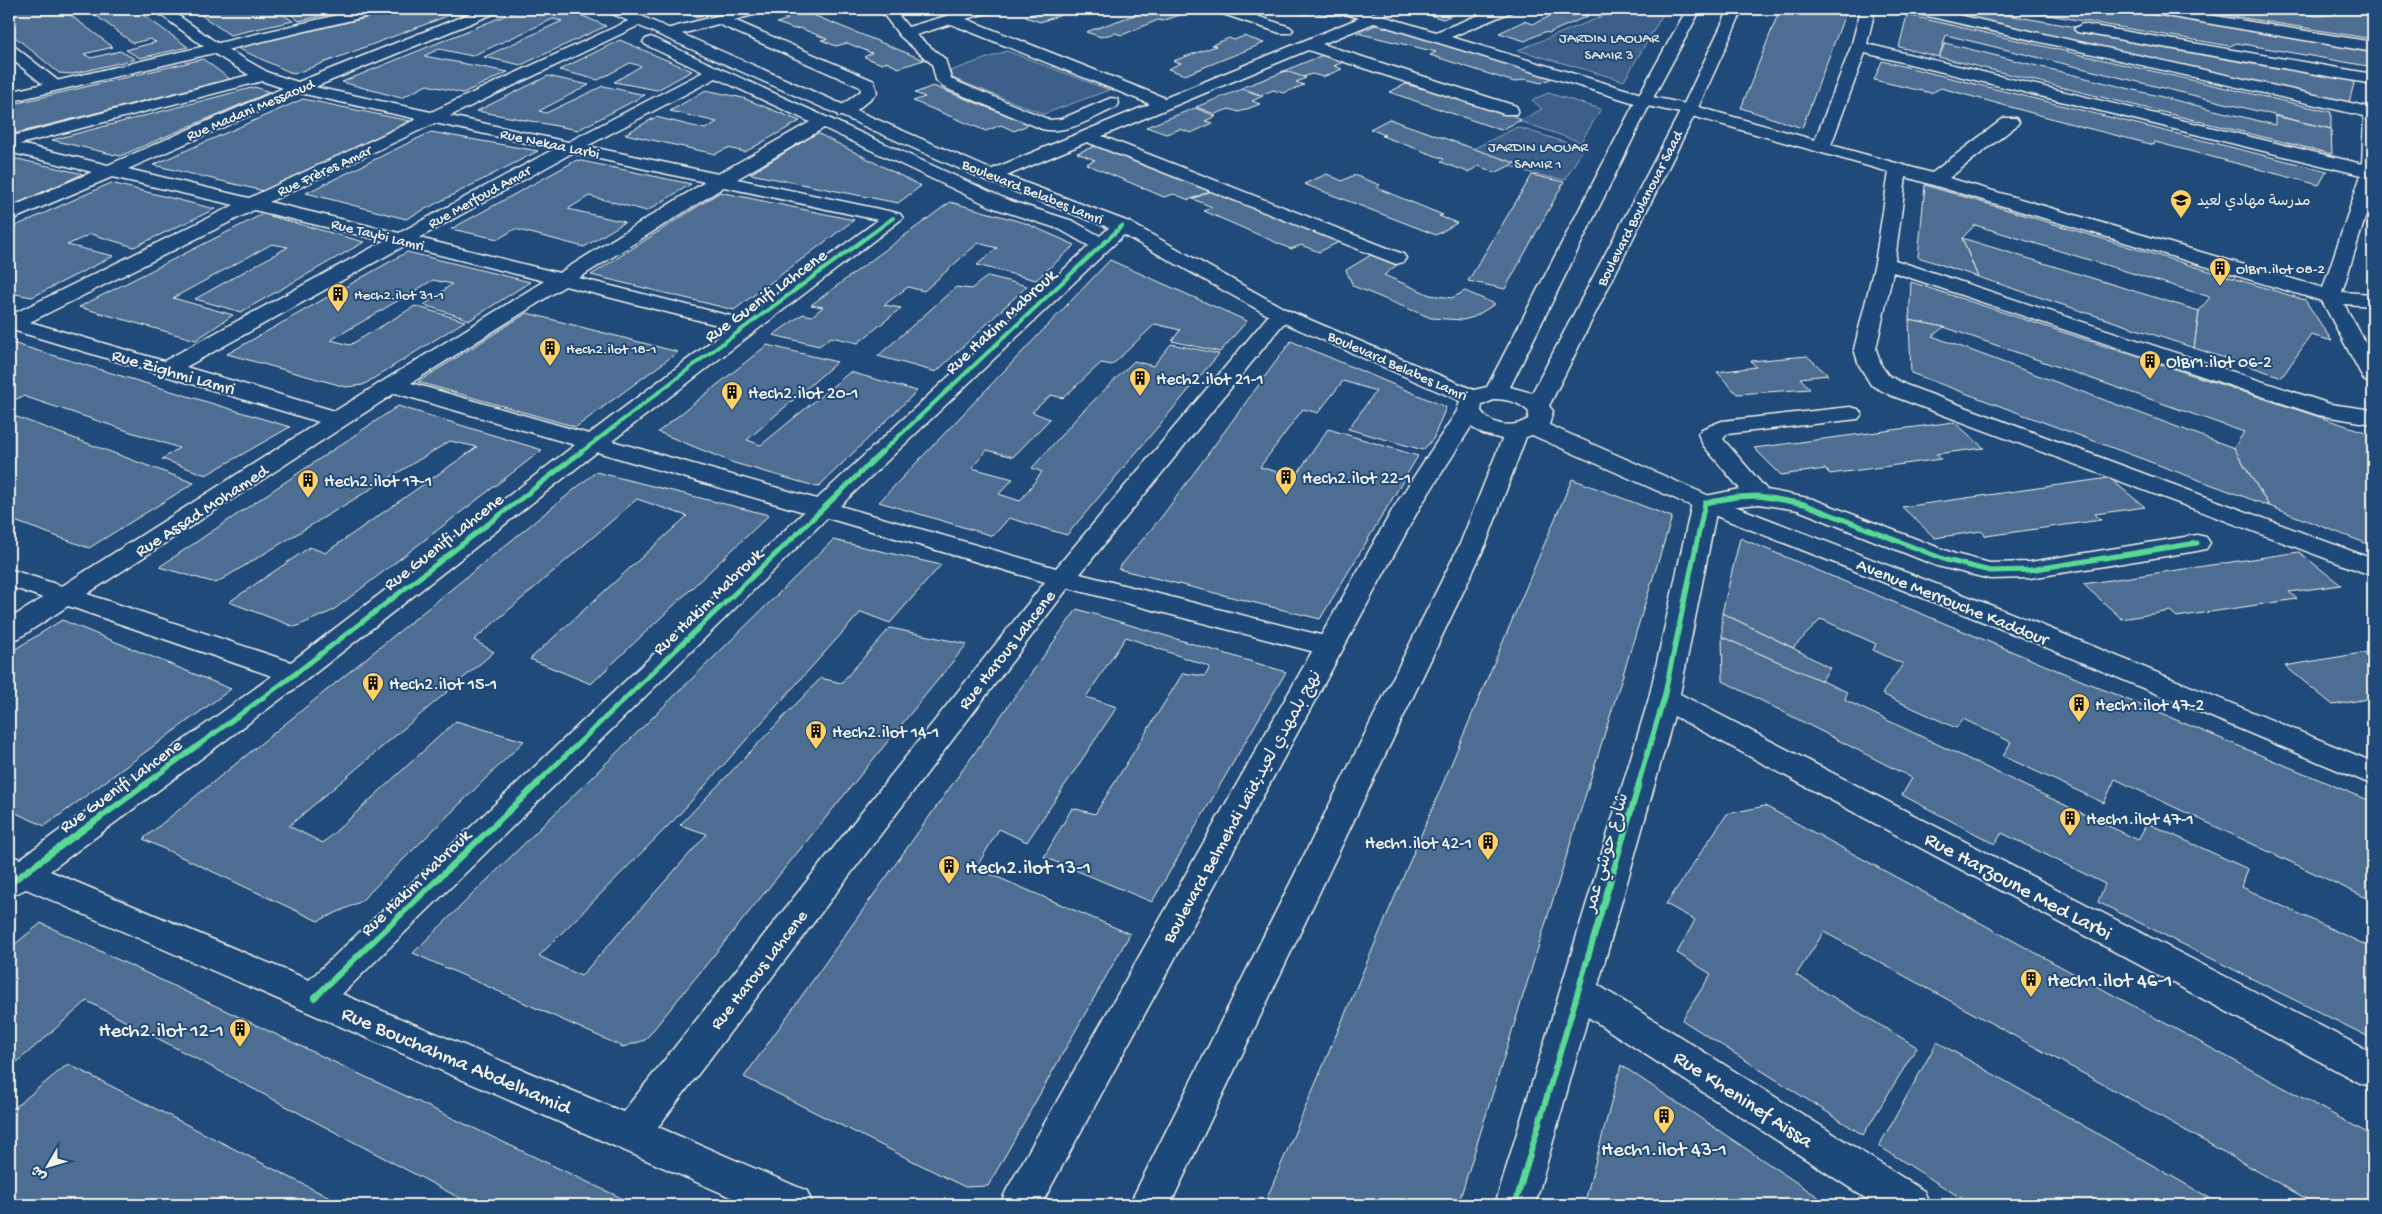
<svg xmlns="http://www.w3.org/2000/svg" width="2382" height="1214" viewBox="0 0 2382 1214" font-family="'Gochi Hand','Playpen Sans Arabic',sans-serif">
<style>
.green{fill:#3a5f88;stroke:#97a8b8}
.building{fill:#4d6e92;stroke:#f4f1e8}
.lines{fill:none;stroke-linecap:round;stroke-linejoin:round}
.street-casing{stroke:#f4f1e8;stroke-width:3}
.secondary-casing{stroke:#f4f1e8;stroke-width:3}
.street{fill:#1f4a7a;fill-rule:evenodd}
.secondary{fill:#1f4a7a;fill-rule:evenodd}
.cycleway-far2-casing{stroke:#1f4a7a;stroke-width:6}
.cycleway-far1-casing{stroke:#1f4a7a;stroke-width:8}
.cycleway-casing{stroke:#1f4a7a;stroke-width:9}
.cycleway-far2{stroke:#5adb95;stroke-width:4}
.cycleway-far1{stroke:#5adb95;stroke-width:5}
.cycleway{stroke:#5adb95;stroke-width:6}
.labels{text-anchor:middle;stroke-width:4;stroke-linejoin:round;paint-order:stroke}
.far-park-label{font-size:15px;fill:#e1e2de;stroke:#1f4a7a}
.far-street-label{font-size:15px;fill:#f4f1e8;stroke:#1f4a7a}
.far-poi-label{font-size:15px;fill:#f4f1e8;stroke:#1f4a7a;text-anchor:start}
.street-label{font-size:18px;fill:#f4f1e8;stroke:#1f4a7a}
.poi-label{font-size:18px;fill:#f4f1e8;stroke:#1f4a7a;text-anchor:start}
.near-poi-label{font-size:21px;fill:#f4f1e8;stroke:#1f4a7a;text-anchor:start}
.near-street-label{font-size:21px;fill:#f4f1e8;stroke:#1f4a7a}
</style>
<rect width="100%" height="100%" fill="#1f4a7a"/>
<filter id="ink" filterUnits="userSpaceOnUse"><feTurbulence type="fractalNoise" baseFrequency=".02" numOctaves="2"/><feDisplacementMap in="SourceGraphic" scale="10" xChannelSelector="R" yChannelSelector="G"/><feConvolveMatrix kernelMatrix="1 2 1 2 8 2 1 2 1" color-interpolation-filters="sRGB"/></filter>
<g filter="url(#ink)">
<g class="green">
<path d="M1621,9H1666L1624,81L1518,50Z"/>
<path d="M1007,51L1109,90L1044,114L942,74Z"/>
<path d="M1548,93L1601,109L1581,142L1519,121L1542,109L1532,100Z"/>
<path d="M1517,127L1584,148L1565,180L1533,174L1469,151Z"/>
</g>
<g class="building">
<path d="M9,9H62L113,47L84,54L91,58L120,51L135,59L72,74L59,73L9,32Z"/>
<path d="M87,9H135L188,47L140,58L126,50L156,42L150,39L133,43Z"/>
<path d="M192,9H274L293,21L230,35Z"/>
<path d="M302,9H350L299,21L288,12Z"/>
<path d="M404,9H466L294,74L237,48Z"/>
<path d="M521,9H567L606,26L521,65L484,57L562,21L553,19L472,56L439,49L424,56L508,72L463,93L427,85L401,98L342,82Z"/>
<path d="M688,9H724L695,17L680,11Z"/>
<path d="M1034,9H1078L1040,22L1025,17L1038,12L1031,10Z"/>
<path d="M1151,9H1186L1174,13L1180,15L1162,21L1158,20L1122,35L1115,33L1101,37L1086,32Z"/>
<path d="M1286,9H1334L1344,12L1331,16L1312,12L1305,15Z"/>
<path d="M1425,9H1476L1467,12L1462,11L1443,19L1419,12Z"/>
<path d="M1550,9H1595L1582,14L1588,16L1549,33L1544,32L1525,41L1499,33L1524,21L1533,24L1555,14L1545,11Z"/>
<path d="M1780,9H1847L1802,128L1741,108Z"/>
<path d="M1934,9H1973L2356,76L2348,106L1933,10Z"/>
<path d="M2013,9H2119L2373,51V67L2237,43L2230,46Z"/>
<path d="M2189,9H2275L2317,16L2332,15L2345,9L2373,13V39Z"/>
<path d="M801,10L924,60L898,68L887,62L882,64L864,57L872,53L847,43L836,46L821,40L827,39L800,28L794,29L777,23L788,19L780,16Z"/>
<path d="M1907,15L2331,112V129L1946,35L1939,57L1899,47Z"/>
<path d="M1381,23L1557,76L1541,83L1525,79L1514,82L1430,55L1436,52L1357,33Z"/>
<path d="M1244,36L1264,43L1185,75L1168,69L1181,63L1173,61L1216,46L1212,45L1229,38L1234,40Z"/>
<path d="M620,40L692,71L657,90L614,82L641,66L630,63L598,80L559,70Z"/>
<path d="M1945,43L2275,125V116L2331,129L2332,154L1939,57Z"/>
<path d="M1323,55L1344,62L1334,66L1342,69L1323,77L1312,74L1300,78L1281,72Z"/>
<path d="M203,59L230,79L9,135V105Z"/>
<path d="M1882,61L2327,171L2319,185L2155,142L2154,145L2083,127L1941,88L1931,93L1874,80Z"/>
<path d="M1286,71L1306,78L1296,82L1304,85L1284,93L1273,90L1261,95L1241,88Z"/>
<path d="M548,76L589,85L539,111L546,113L603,86L645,95L578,130L477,111Z"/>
<path d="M1406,84L1423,89L1429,87L1506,111L1521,120L1501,130L1389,92Z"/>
<path d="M933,86L1030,124L1014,131L1001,125L986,131L913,101L925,97L915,93Z"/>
<path d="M255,87L270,92L120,156L52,140Z"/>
<path d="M1242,89L1263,96L1252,101L1260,104L1239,112L1229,109L1215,114L1196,107Z"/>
<path d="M706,90L743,98L800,121L745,152L728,148L715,154L625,134L656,117L705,129L717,122L670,111Z"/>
<path d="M303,99L410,121L264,191L153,165Z"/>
<path d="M1195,108L1216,116L1205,121L1213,123L1191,133L1180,129L1166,134L1146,127Z"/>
<path d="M1389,119L1515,163L1495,173L1479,166L1468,172L1441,162L1444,159L1382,136L1385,135L1370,129Z"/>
<path d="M431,132L538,151L406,219L306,193Z"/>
<path d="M817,133L921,186L898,203L750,174Z"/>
<path d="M1098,145L1210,191L1189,200L1174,194L1164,197L1086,164L1095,160L1077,153Z"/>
<path d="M9,157L83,174L9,207Z"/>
<path d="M577,160L691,184L647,211L589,196L568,209L625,222L584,247L515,229L498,239L451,229Z"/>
<path d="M1327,174L1342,181L1354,175L1380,185L1377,188L1443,215L1439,216L1457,223L1436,235L1304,184Z"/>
<path d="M1532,175L1564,182L1505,289L1468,281Z"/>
<path d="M111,183L215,209L134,247L91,234L67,245L114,256L32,297L9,293V229Z"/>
<path d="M1925,185L2305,300L2332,341L2311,335L2282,377L2194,348L2199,311L2210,297L1975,225L1962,238L1978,277L1918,257Z"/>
<path d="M1213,190L1339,242L1319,252L1301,245L1291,249L1204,211L1212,207L1193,199Z"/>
<path d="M720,192L854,220L734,310L591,275Z"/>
<path d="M950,202L1025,223L1075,245L1036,280L977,265L997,248L978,243L924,291L908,287L884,305L901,308L858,343L831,337L819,346L773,335L803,314L812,316L823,307L811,305Z"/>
<path d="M263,214L364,242L241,312L195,299L288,247L272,244L173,298L233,315L196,340L79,307Z"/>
<path d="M1962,238L2199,311L2194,348L1978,277Z"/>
<path d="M407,252L530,282L470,320L424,305L452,284L433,280L331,340L350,345L415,306L465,321L363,385L346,387L227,354Z"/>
<path d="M1371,255L1397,265L1384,275L1430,295L1452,298L1465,291L1495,304L1474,317L1463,320L1431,318L1353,286L1346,270Z"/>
<path d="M1110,260L1247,321L1220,352L1172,341L1180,330L1155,324L1112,365L1101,363L1063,398L1051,395L1032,412L1050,419L1013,457L987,450L972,468L1013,479L999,494L1020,501L1042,472L1032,468L1081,413L1134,361L1153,366L1171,344L1219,354L1067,535L1009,518L993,536L879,502Z"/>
<path d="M988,276L1027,286L936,372L878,356L956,287L971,289Z"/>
<path d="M1911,282L2371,434L2373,441V546L2269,506L2234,448L2244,432L1944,327L1909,320Z"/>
<path d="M527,313L678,352L576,427L418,382Z"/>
<path d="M1909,320L1944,327L1932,336L2234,448L2269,506L1911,373Z"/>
<path d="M1291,341L1446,407L1433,439L1423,450L1348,429L1376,391L1343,381L1318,413L1303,409L1260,467L1295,477L1328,429L1418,456L1320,619L1118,569L1163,515Z"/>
<path d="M9,342L290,427L206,475L162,459L179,448L23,396L14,400L9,398Z"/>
<path d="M767,345L837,362L747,440L761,445L850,372L917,391L818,487L734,463L658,432Z"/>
<path d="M1807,356L1828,375L1800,378L1810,389L1737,394L1717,372L1756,367L1751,361Z"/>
<path d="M398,406L542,450L332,611L295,627L229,602L310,547L325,553L477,447L450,441L216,583L159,567Z"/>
<path d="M9,414L194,483L89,548L9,519Z"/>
<path d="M1954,422L1984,448L1936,454L1941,459L1830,474L1825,469L1781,475L1754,448Z"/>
<path d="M596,472L769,515L591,684L530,659L687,516L637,499L474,640L494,652L289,826L323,843L456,721L524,741L360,902L318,921L143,839Z"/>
<path d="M2109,478L2145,507L2095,514L2101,520L1986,536L1981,531L1935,538L1902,507Z"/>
<path d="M1572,479L1672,517L1458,1205H1264Z"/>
<path d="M1740,538L2373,802V901L2115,779L2104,803L2003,756L2011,742L1963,719L1956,728L1882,694L1903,664L1873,650L1876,644L1821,619L1793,648L1722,613Z"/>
<path d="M833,540L941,565L890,623L861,612L676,818L539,956L581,976L707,834L680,825L821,678L841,683L890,628L967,644L645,1040L623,1047L413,953Z"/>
<path d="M2299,552L2341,585L2289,592L2297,599L2177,617L2170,611L2122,619L2083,584Z"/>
<path d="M1077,609L1286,672L1152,902L1044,857L1072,808L1095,814L1183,673L1205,676L1210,667L1126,637L1086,697L1117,707L1027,842L999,829L976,868L1130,934L988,1186L965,1187L744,1077Z"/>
<path d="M1722,613L1793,648L1830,668L1821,681L1722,637Z"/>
<path d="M62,620L231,689L45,826L9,810V653Z"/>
<path d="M1722,637L1847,692L1845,700L2138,840L2147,823L2248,869L2242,887L2372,948L2373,943V1039L2098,902L2105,884L2002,833L1995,844L1902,795L1912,778L1723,681Z"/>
<path d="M2373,651V698L2333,705L2285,666Z"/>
<path d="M1765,806L2373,1136V1205H2317L2130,1099L1824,932L1796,975L1917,1047L1863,1135L1682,1020L1711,974L1677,953L1695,920L1666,904L1727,814Z"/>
<path d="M41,923L161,980L636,1205H473L87,1001L9,1069V949Z"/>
<path d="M1937,1042L2222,1205H1972L1879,1146Z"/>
<path d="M68,1064L344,1205H9V1112Z"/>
<path d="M1621,1065L1830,1205H1584Z"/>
</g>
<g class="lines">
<g class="street-casing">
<g id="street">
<path d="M153,9H169L220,45L269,73L298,82L481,9H500L498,12L315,87L431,112L639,16L644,17L646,20L644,23L450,116L568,142L703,72L646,45L643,42L646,39L651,37L1008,200L1073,221L1100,236C1109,228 1115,219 1129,222L1132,226L1129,230L840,506L1056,568L1273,310L1280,308L1287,310L1291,314L1080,574L1340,640L1344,647L1340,654L1330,656L1068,588L658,1127L807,1191L813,1205H749L26,889L9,897V855L20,859L272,676L68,606L19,638L9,641V619L43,598L9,586V569L62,586L319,422L9,329V316L234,205L112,177L9,221V208L92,172L9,152V137L249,75L210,51ZM716,78L810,122L718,174L587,146ZM262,81L283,88L108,165L20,144ZM300,93L417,119L249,198L128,169ZM435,123L554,149L399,233L269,202ZM824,128L994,208L1059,229L1089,246L817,499L612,441L903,218L900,214L893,212L737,179ZM572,153L705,182L559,273L419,238ZM724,187L878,220L743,319L579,278ZM254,210L384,241L164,361L30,322ZM404,246L544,281L335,411L186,367ZM565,286L729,328L589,434L411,383ZM395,393L575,445L291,662L87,594ZM597,452L804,512L309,980L50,871L305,681ZM827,518L1045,582L623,1112L342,994Z"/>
<path d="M744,9H767L765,12L734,20L874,81L877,93L850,116H838L836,112L838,108L861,91L860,87L718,24L667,38L659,33L662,30Z"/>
<path d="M882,9H900L897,13L908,27L970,9H992L990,12L966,19L1165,98L1359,18L1339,12L1337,9H1359L1372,13L1380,11L1385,12L1386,17L1436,32L1494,9H1513L1511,12L1451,37L1648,96L1695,106L1815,140L1851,47L1861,9H1875L1867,44L2362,164L2364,116L1914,13L1907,9H1932L2369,107L2373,106V193L2342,292L2373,294V306L2344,304L2373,356V383L2365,381L2362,376L2322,301L1906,177L1895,260L2330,404L2373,410V424L2318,415L1893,272L1876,349L1881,365L1888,375L1906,385L2373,559V576L1890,395L1871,385L1859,365L1854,349L1875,263L1889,172L1685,114L1638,104L1374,23L1322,44L1516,106L1518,110L1516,114H1504L1308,50L1102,136L1403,254L1406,258L1403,262L1396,264L1087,142L997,180H985L982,176L985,172L1150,104L951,24L916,35L945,59L951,78L955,81L1050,120L1061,119L1111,98L1117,99L1119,103L1117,107C1094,117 1068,135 1042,129L943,87L936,80L932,64L900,36L881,11ZM1865,53L2361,175L2323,288L1949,178L2016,126L2019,122L2016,118H2004L1932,173L1831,145Z"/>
<path d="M1215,9H1236L1290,27L1293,30L1290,33H1280L1217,12Z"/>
<path d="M2142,9H2173L2373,42V52L2149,13L2144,12Z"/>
<path d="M2082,24L2373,74V84L2077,32L2074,29Z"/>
<path d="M9,44L14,46L61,83L63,86L61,89H49L9,57Z"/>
<path d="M1850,407L1858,409L1862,414L1858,419L1727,434L1723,439L1767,490L1813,499L1955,554L1990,563L2030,562L2197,535L2206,537L2210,543L2206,549L2197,551L2030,578L1990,579L1937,566L1798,510L1759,504L1717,508L1680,694L2373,1053V1087L2360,1083L1674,716L1598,985L1924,1191L1930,1205H1876L1588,1017L1535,1205H1495L1649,698L1692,503L1696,498L1740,489L1703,445L1698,434L1702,429L1722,421Z"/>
</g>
</g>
<g class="secondary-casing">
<g id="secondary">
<path d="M363,9H388L381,13L9,102V92Z"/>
<path d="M606,9H625L997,172L1129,222L1287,310L1474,390L1487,387L1636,100L1687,9H1701L1652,100L1510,387L1532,393L1681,110L1729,9H1743L1697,110L1549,406L1553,411L1549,425L1714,498L2039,624L2373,762V785L2019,636L1696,508L1532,435L1526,437L1486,544L1170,1205H1129L1460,544L1502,439L1483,434L1471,427L1420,507L1041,1205H1000L1006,1191L1394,507L1457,411L1460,401L1273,318L1115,230L985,180L608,12ZM1496,399C1509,400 1519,402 1529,412L1528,419C1512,429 1492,426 1481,411L1482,405Z"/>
</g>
</g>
<use href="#street" class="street"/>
<use href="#secondary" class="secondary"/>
<g class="cycleway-far2-casing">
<g id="cycleway-far2">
<path d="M580,453L703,358L893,218"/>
<path d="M881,453L1122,226"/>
</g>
</g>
<g class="cycleway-far1-casing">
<g id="cycleway-far1">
<path d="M144,785L295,674L581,452"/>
<path d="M535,785L882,452"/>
<path d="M1638,785L1664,698L1705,503L1736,497L1759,496L1804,504L1946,560L1990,571L2030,570L2197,543"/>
</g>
</g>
<g class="cycleway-casing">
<g id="cycleway">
<path d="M9,884L146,784"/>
<path d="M314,998L537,784"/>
<path d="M1515,1205L1639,784"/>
</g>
</g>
<use href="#cycleway-far2" class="cycleway-far2"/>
<use href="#cycleway-far1" class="cycleway-far1"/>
<use href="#cycleway" class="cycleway"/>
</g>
</g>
<defs>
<g id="school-pin" transform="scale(1.125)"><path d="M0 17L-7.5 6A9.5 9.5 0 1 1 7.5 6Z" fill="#ffd166" stroke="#1f4a7a"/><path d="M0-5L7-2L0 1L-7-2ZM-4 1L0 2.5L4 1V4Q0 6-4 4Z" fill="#111"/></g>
<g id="building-pin" transform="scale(1.125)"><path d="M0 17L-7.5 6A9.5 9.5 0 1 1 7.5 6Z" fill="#ffd166" stroke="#1f4a7a"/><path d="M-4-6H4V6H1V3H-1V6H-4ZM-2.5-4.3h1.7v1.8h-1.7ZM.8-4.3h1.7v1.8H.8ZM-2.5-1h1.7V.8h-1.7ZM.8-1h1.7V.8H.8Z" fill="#111"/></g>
</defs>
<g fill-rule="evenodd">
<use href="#school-pin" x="2181" y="200"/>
<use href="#building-pin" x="2220" y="268"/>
<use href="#building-pin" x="338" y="294"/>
<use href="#building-pin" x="550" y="348"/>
<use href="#building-pin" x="2150" y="361"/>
<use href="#building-pin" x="1140" y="378"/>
<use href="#building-pin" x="732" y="392"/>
<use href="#building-pin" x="1286" y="477"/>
<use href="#building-pin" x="308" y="480"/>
<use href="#building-pin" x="373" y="683"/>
<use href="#building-pin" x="2079" y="704"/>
<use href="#building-pin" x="816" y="731"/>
<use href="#building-pin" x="2070" y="818"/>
<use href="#building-pin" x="1488" y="842"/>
<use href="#building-pin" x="949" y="866"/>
<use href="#building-pin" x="2031" y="979"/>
<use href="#building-pin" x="240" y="1029"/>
<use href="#building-pin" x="1664" y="1116"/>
</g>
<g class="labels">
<g class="far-park-label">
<text x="1609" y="42">JARDIN LAOUAR<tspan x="1609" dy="17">SAMIR 3</tspan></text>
<text x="1538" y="151">JARDIN LAOUAR<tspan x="1538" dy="17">SAMIR 1</tspan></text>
</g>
<g class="far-street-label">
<text transform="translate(250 109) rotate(-23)" y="5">Rue Madani Messaoud</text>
<text transform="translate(550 143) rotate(12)" y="5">Rue Nekaa Larbi</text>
<text transform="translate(324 170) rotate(-25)" y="5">Rue Frères Amar</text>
<text transform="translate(1033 191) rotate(22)" y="5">Boulevard Belabes Lamri</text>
<text transform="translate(479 196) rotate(-29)" y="5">Rue Merfoud Amar</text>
<text transform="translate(1639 208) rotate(-63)" y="5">Boulevard Boulanouar Saad</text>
<text transform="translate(378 234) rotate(14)" y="5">Rue Taybi Lamri</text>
<text transform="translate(1398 365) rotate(24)" y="5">Boulevard Belabes Lamri</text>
</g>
<g class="far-poi-label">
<text x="2197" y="205">مدرسة مهادي لعيد</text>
<text x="2236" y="273">OlBr1.ilot 08-2</text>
<text x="354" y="299">Hech2.ilot 31-1</text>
<text x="566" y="353">Hech2.ilot 18-1</text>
</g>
<g class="street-label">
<text transform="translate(765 295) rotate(-36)" y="6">Rue Guenifi Lahcene</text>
<text transform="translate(1000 321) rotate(-43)" y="6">Rue Hakim Mabrouk</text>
<text transform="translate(174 371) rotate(16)" y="6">Rue Zighmi Lamri</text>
<text transform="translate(201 510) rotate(-33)" y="6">Rue Assad Mohamed</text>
<text transform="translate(443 541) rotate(-38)" y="6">Rue Guenifi Lahcene</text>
<text transform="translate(707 601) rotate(-44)" y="6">Rue Hakim Mabrouk</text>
<text transform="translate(1953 601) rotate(22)" y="6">Avenue Merrouche Kaddour</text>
<text transform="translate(1006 649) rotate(-52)" y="6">Rue Harous Lahcene</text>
<text transform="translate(120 785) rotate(-36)" y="6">Rue Guenifi Lahcene</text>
<text transform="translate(1241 806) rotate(-61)" y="6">Boulevard Belmehdi Laïd;نهج بلمهدي لعيد</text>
<text transform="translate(1605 852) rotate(-74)" y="6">شارع حوشي عمر</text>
<text transform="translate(415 882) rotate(-44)" y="6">Rue Hakim Mabrouk</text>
<text transform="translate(758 969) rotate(-52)" y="6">Rue Harous Lahcene</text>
</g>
<g class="poi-label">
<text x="2166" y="367">OlBr1.ilot 06-2</text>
<text x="1156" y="384">Hech2.ilot 21-1</text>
<text x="748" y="398">Hech2.ilot 20-1</text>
<text x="1302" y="483">Hech2.ilot 22-1</text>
<text x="324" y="486">Hech2.ilot 17-1</text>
<text x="389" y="689">Hech2.ilot 15-1</text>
<text x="2095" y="710">Hech1.ilot 47-2</text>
<text x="832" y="737">Hech2.ilot 14-1</text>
<text x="2086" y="824">Hech1.ilot 47-1</text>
<text x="1472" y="848" text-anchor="end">Hech1.ilot 42-1</text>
</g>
<g class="near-poi-label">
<text x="965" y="873">Hech2.ilot 13-1</text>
<text x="2047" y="986">Hech1.ilot 46-1</text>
<text x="224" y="1036" text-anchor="end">Hech2.ilot 12-1</text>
<text x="1664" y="1155" text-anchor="middle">Hech1.ilot 43-1</text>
</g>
<g class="near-street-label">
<text transform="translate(2019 885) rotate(28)" y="7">Rue Harzoune Med Larbi</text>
<text transform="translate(457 1059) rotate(23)" y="7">Rue Bouchahma Abdelhamid</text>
<text transform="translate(1744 1098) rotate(33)" y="7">Rue Kheninef Aissa</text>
</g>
</g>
<rect width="2382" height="1214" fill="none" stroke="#1f4a7a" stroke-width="30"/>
<rect x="15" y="15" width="2352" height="1184" fill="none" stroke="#f4f1e8" stroke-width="2" filter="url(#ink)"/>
<g transform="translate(48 1166) rotate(232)" stroke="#1f4a7a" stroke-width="4" paint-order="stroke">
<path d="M0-4L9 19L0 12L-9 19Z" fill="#f4f1e8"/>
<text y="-8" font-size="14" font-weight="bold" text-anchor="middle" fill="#f4f1e8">ش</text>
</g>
</svg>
